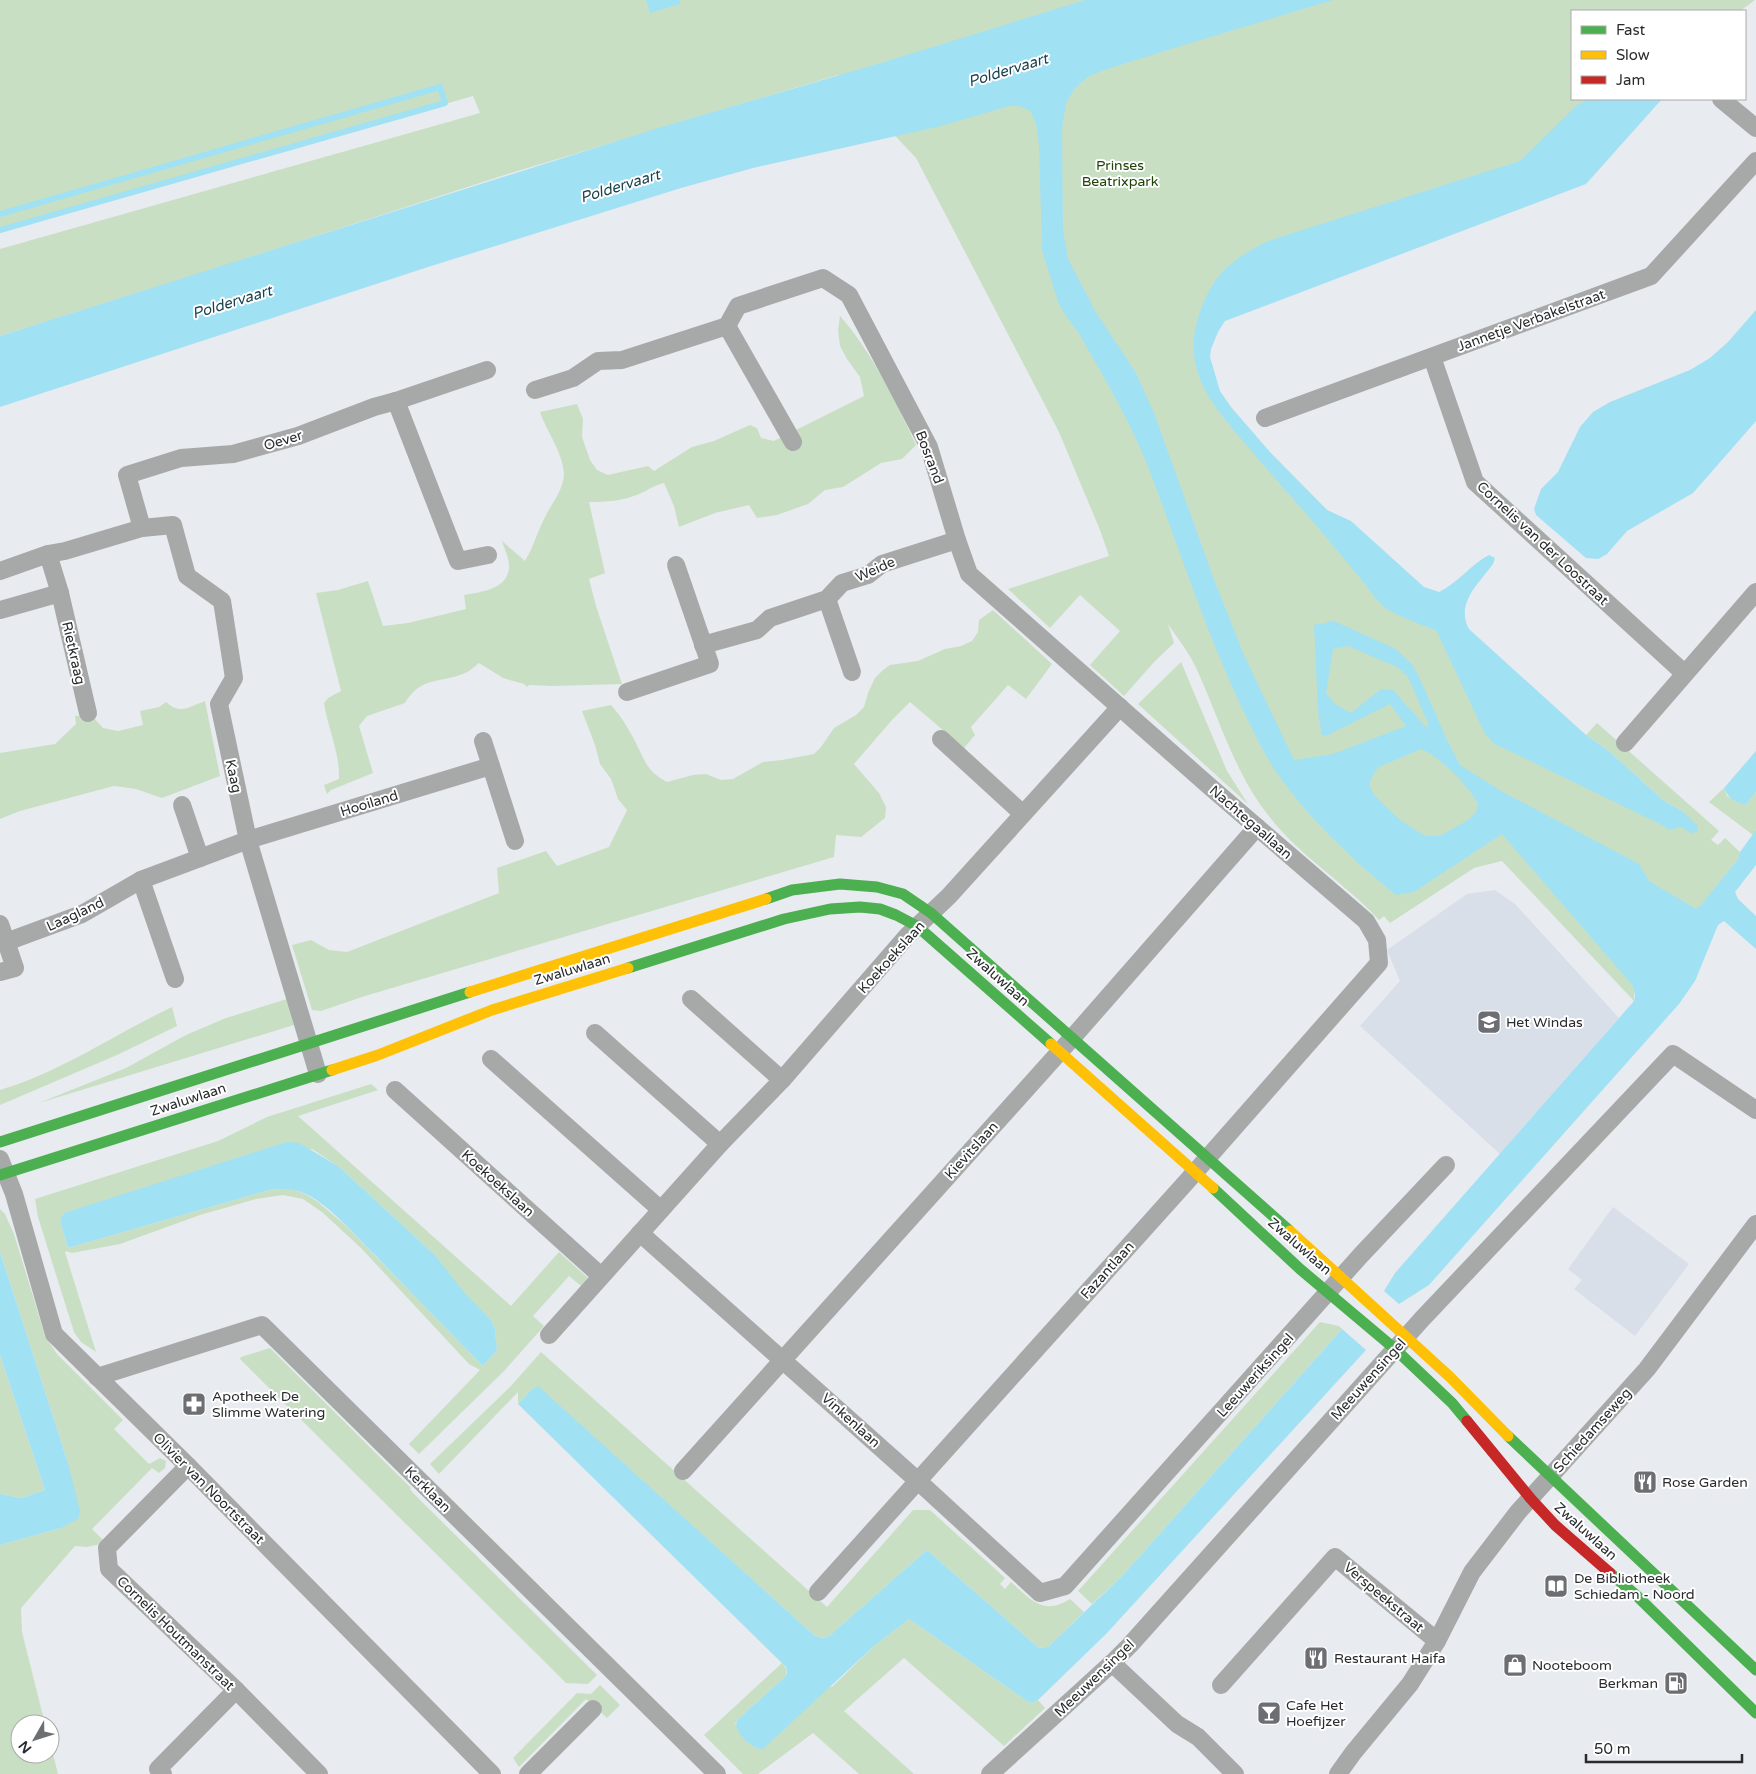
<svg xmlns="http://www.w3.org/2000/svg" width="1756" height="1774" viewBox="0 0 1756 1774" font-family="'Varela Round',sans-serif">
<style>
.built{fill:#d9dfe9}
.green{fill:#c9dfc3;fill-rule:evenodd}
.water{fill:#a1e1f4;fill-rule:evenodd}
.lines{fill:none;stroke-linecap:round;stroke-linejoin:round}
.stream{stroke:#a1e1f4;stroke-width:6}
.street{stroke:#a7a9a9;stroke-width:18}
.fast{stroke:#4caf50;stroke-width:11}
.slow{stroke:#ffc107;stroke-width:11}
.jam{stroke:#c62828;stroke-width:11}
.labels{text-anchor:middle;stroke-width:4;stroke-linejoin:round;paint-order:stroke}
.park-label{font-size:14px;fill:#1d4305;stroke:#fff}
.street-label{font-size:14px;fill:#292b2e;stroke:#fff}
.poi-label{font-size:14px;fill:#292b2e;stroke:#fff;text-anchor:start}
.water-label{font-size:15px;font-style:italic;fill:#1a434e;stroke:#fff}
</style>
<rect width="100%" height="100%" fill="#e8ebf0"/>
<g class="built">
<path d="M1495,890L1515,904L1619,1018L1500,1154L1360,1026L1400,981L1387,950L1467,894Z"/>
<path d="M1613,1207L1689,1264L1635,1336L1574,1289L1582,1280L1568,1269Z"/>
</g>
<g class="green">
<path d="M0,0H1755L1740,11H1572V99H1658L1208,323L1209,379L1238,424L1470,648L1696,828L1682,811L1663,800L1610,752L1586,735L1597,723L1719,831L1711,840L1718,845L1725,838L1740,852L1738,859L1634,991V1001L1502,861L1474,868L1390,923L1384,916L1379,920C1344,882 1299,856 1268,815C1235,773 1220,721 1198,672C1191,655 1178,639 1168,624L1174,643L1155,661L1124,696L1090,665L1120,631L1080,595L1050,628L1008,589L1109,556L1100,530L1059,432L916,158L838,75L511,173L221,267L0,336V249L480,113L473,96L0,231Z"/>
<path d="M840,316C871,351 897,403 916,445L902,459L881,463L843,487L825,490L808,504L777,515L757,518L749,505L715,513L679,527L674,506L664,483C655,485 648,490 639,494C623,501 607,502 589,502L605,573L589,579L596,606L622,684L553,686L529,685L527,687L524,684L503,678L479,663C474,667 469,672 463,674C439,683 420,677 405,703L367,716L359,726L373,773L331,790L327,794L324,785L339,779C340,753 328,729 324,703L328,698L341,691L316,593L338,590L368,581L383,626L408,623L466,609L464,595C480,592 506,590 509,569C510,561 505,550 502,541L525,561C533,548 537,533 544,519C551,504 564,490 564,473C562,451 547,432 540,412L577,404L583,419L582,437L590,460L597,470L608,475L648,466L654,471L692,447L714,441L750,425L757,428L761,438L774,441L864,396L860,377L847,359L840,346L838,330Z"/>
<path d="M993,610L1052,664L1026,699L1008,685L971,727L975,735L964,748L910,702L892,720L854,764L879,793L886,807L885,818L861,837L836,835L834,857L365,996L321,1011L312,1010L292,945L311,940L329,950L347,952L499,893L497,868L546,851L557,866L609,847L627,810L618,799L611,779L600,764L595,745L582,711L611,705C621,716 628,728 635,741C644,759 647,772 667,782L693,775L706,774L721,780L733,779L763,762L782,760L814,754L821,747L834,728L856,715L864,707L868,693L875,678L883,670L890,665L918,661L945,649L961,646L972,641L978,632L979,620Z"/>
<path d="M1181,662L1227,771L1248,804L1138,704Z"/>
<path d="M205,701L220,776L162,798L136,789L114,786L20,811L0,819V753L55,744L76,724L75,716L91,715L103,728L118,731L143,725L140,711L159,707L166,702C180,715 189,707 205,701Z"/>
<path d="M1724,788L1727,796L1745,805L1756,792V830L1753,835L1709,802Z"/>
<path d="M287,999L294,1025L39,1103L126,1068L186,1035L226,1018Z"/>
<path d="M172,1007L177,1026L117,1055L0,1105V1090C61,1072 115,1034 172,1007Z"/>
<path d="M371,1084L378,1090L298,1116L511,1306L559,1252L588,1278L581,1286L569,1276L533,1316L544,1326L504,1371L419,1454L409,1444L480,1370L469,1364L361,1248L322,1212L303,1199L283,1195L256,1199L200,1215L120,1244L72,1253L66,1251L65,1252L96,1352L81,1342L74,1332L38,1217L35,1199L218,1141L267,1117ZM312,1149L338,1166L435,1255L462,1291L492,1321L495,1330L497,1350L483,1366L345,1225L318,1202L307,1195L293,1189L282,1188L269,1190L68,1248L60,1221Z"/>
<path d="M0,1209L5,1214L14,1234L45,1336L57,1354L123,1420L114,1429L149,1464L160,1458L166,1461L165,1468L159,1473L152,1468L92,1529L103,1540L100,1544L87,1547L75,1546L21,1608L22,1632L45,1724H20V1754H50V1742L58,1774H0V1545L61,1528L68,1463L0,1252Z"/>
<path d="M1320,1322L1339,1326L1342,1329L1124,1574L1092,1604L1078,1591Z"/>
<path d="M270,1348L411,1488L410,1489L414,1494L597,1675L588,1684L566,1683L240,1359L241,1357Z"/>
<path d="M541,1352L827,1607L913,1510H930L1005,1578L1000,1584L1005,1589L1011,1582C1031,1600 1043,1616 1070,1599L1084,1612L1048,1647L1039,1648L927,1550L829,1636L826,1638L815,1636L538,1387L531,1390L518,1404V1392L439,1474L430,1464L511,1386Z"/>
<path d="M0,1355L45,1490L21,1498L0,1494Z"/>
<path d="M909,1619L1027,1701L1033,1703L1038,1700L1045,1708L1004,1746L904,1658L844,1711L914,1774H859L813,1733L758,1774H743L704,1735L782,1663C786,1667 787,1670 786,1676L737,1720L735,1724L833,1686L874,1646Z"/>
<path d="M600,1685L620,1705L607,1718L586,1699L519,1767L513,1758L577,1693L591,1694Z"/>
</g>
<g class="water">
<path d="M646,0H679L680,4L650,13Z"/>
<path d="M1085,0H1333L1187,44L1104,70L1088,77L1075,88L1066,103L1062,128L1063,229L1068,259L1097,314L1136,373L1154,413L1215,582L1244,655L1294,760L1333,754L1406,726L1390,704L1328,735L1322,736L1318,711L1314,625L1334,621L1396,649L1412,664L1420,679L1448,742L1460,765L1503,792L1639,864L1649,881L1696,909L1701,905L1738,859L1740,852L1756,830V865L1735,892L1738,899L1756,916V949L1724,921L1718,925L1695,981L1679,1004L1429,1285L1399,1304L1384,1291L1395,1273L1634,1001L1635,996L1633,986L1502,834L1414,892L1396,895C1353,860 1311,821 1279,776C1262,752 1248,720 1235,693C1203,622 1179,549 1152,477C1133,426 1105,379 1078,332L1068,319L1059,305L1042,250L1039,145L1036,123L1030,111L1020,106H1009L941,126L753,168L681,188L428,267L0,407V336L655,129L884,62ZM1348,646L1397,667L1408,677L1428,723L1427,728L1393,690L1381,689L1351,713L1335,704L1326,693L1333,649ZM1421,749C1439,756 1470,787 1478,804L1476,812L1468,820L1440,836H1425L1400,820L1374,795L1369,784L1374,773L1379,767Z"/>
<path d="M1589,99H1662L1586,184L1225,321L1218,332L1211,349L1210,357L1220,391L1231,407L1270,452L1327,510L1351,521L1424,587L1439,592C1458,583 1470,565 1489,555L1495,558L1493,564C1479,583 1455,604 1469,629L1586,735L1610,752L1663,800L1682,811L1698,826L1697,828L1698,829L1696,833L1694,832L1692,834L1682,827L1669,830L1664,826L1493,743L1484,732L1436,630C1426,627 1391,613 1384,607C1375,600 1368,587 1360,578C1341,555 1321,531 1302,509C1284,489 1267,469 1250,449C1214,407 1179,371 1200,312C1214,272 1233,259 1268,241L1520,161L1577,105Z"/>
<path d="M1756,310V421L1693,493L1627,531L1607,554L1598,559L1586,558L1536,515L1534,509L1541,489L1558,472L1580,427L1593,412L1610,402L1690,370L1710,358L1728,342Z"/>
<path d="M1756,751V792L1745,805C1735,802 1728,798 1724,788Z"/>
<path d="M287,1142L299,1143L338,1166L435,1255L463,1291L492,1321L495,1330L497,1350L483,1366C448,1330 412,1294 377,1257C357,1238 331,1206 306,1194C293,1188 282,1188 269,1190L68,1248L60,1221L64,1213Z"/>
<path d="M0,1252L68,1463L80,1511L78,1519L61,1528L0,1545V1494L21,1498L45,1490L0,1355Z"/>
<path d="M1342,1329L1366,1350L1107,1633L1038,1700L1033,1703L1027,1701L909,1619L874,1646L763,1749C752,1750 732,1730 737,1720L786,1676L787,1672L786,1667L518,1404L531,1390L538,1386L815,1636L825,1638L829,1636L927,1550L1039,1648L1048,1647L1124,1574Z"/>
</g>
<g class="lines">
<path class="stream" d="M0,214L440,87L445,103L0,230"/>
<g class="street">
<path d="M1721,99L1756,128"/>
<path d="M727,326L793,442"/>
<path d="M1432,357L1475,482L1684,673"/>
<path d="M535,390L573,378L598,361L622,360L727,326L738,306L823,278L849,295L929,447L957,540L969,574L1208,785L1366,921L1377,940L1379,963L1189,1179L818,1592"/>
<path d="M396,401L458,561L488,555"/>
<path d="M1265,418L1651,276L1756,161"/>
<path d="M142,528L127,475L181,458L233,454L298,436L374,407L396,401L487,370"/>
<path d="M48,554L60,593L88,713"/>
<path d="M0,571L48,554L65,551L142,528L173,525L187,576L222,601L234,678L219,704L248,840L318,1074"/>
<path d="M827,599L852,672"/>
<path d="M0,610L60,593"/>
<path d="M703,645L757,630L770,618L827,599L842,583L868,575L882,564L957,540"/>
<path d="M627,692L710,664L676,565"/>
<path d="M941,739L1023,814"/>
<path d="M483,741L515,841"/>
<path d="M1625,743L1756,592"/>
<path d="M182,805L200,858"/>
<path d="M141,880L248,840L491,766"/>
<path d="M0,924L15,968L0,972"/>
<path d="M6,942L82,914L141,880L175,979"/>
<path d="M691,999L782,1080"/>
<path d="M595,1033L720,1144"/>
<path d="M491,1059L661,1210"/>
<path d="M395,1090L601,1276"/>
<path d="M0,1159L14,1194L54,1334L188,1466L492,1774"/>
<path d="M640,1233L918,1481L1040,1593L1065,1586L1361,1255L1446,1165"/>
<path d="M549,1335L720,1144L782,1080L908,935L949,896L1120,707"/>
<path d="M97,1377L262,1325L717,1774"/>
<path d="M188,1466L107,1548L109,1569L236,1690L319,1774"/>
<path d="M683,1471L1073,1037L1257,827"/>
<path d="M1112,1663L1177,1724L1198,1737L1235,1774"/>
<path d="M1221,1685L1335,1557L1437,1641"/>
<path d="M163,1774L158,1769L236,1690"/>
<path d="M528,1774L593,1709"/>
<path d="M990,1774L1112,1663L1130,1645L1422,1319L1673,1054L1756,1110"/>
<path d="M1338,1774L1353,1753L1410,1684L1437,1641L1472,1572L1518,1512L1647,1369L1756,1224"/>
</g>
<g class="fast">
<path d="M766,899L792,890L840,884L877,887L903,894L931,913L1290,1231"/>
<path d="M628,968L784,919L830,909L860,907L880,909L896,915L917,926L1051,1044"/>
<path d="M0,1142L470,992"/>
<path d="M0,1175L332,1070"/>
<path d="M1213,1188L1300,1269L1395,1349L1452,1403L1467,1421"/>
<path d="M1508,1436L1756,1670"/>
<path d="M1610,1573L1637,1596L1756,1713"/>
</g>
<g class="slow">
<path d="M470,992L766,899"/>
<path d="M1051,1044L1213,1188"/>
<path d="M332,1070L378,1055L492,1010L628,968"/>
<path d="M1290,1231L1450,1377L1508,1436"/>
</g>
<path class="jam" d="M1467,1421L1531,1499L1555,1525L1610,1573"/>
</g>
<defs>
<g id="school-square" transform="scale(1.25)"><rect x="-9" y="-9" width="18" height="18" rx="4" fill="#6c6e72" stroke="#fff"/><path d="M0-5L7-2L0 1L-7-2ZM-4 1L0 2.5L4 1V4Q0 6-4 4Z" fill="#fff"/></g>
<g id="pharmacy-square" transform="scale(1.25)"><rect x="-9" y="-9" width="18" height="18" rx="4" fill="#6c6e72" stroke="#fff"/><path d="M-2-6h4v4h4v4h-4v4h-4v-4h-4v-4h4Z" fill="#fff"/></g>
<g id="restaurant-square" transform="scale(1.25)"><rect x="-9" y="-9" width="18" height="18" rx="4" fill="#6c6e72" stroke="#fff"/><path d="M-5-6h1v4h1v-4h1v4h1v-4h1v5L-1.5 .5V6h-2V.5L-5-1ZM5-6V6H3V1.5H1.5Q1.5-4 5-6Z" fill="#fff"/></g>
<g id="library-square" transform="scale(1.25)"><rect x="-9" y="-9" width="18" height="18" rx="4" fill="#6c6e72" stroke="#fff"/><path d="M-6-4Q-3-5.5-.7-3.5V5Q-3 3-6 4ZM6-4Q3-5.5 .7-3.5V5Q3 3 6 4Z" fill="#fff"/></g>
<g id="shop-square" transform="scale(1.25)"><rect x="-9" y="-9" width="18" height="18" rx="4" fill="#6c6e72" stroke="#fff"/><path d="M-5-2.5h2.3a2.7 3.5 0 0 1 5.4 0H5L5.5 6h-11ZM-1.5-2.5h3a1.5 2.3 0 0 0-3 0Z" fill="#fff"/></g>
<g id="fuel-square" transform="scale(1.25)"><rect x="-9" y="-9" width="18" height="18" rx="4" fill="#6c6e72" stroke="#fff"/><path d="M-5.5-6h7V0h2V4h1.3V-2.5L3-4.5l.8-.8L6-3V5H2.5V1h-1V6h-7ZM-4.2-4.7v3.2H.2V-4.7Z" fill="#fff"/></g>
<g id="bar-square" transform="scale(1.25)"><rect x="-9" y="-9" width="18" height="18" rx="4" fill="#6c6e72" stroke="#fff"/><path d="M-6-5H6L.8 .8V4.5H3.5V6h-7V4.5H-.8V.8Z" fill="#fff"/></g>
</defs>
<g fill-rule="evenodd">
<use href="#school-square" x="1489" y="1022"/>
<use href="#pharmacy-square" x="194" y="1404"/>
<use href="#restaurant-square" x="1645" y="1482"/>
<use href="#library-square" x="1556" y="1586"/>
<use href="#restaurant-square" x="1316" y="1658"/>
<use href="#shop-square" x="1515" y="1665"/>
<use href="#fuel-square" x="1676" y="1683"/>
<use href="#bar-square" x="1269" y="1713"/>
</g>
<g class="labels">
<g class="park-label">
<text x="1120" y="170">Prinses<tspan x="1120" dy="16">Beatrixpark</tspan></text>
</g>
<g class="street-label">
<text transform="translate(1531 320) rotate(-20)" y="5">Jannetje Verbakelstraat</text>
<text transform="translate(283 440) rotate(-17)" y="5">Oever</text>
<text transform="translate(930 457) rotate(69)" y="5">Bosrand</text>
<text transform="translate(1543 543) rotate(43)" y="5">Cornelis van der Loostraat</text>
<text transform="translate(875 569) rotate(-24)" y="5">Weide</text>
<text transform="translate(74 653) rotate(77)" y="5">Rietkraag</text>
<text transform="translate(234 776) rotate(78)" y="5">Kaag</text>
<text transform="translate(369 803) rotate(-17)" y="5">Hooiland</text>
<text transform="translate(1251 822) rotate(41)" y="5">Nachtegaallaan</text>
<text transform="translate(75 914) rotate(-25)" y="5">Laagland</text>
<text transform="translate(891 957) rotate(-48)" y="5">Koekoekslaan</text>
<text transform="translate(572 969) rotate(-17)" y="5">Zwaluwlaan</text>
<text transform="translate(998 977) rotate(42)" y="5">Zwaluwlaan</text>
<text transform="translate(188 1099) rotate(-18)" y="5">Zwaluwlaan</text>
<text transform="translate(971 1150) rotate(-48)" y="5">Kievitslaan</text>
<text transform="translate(498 1183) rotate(42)" y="5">Koekoekslaan</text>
<text transform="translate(1300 1246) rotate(41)" y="5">Zwaluwlaan</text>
<text transform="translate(1107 1270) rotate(-48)" y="5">Fazantlaan</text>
<text transform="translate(1255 1375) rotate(-48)" y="5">Leeuweriksingel</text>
<text transform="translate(1368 1379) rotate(-48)" y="5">Meeuwensingel</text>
<text transform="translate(851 1420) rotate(42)" y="5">Vinkenlaan</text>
<text transform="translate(1592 1430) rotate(-48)" y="5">Schiedamseweg</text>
<text transform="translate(209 1488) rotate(45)" y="5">Olivier van Noortstraat</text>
<text transform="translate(428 1489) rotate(45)" y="5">Kerklaan</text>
<text transform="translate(1586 1531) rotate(42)" y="5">Zwaluwlaan</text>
<text transform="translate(1384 1597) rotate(40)" y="5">Verspeekstraat</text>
<text transform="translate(176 1633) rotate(44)" y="5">Cornelis Houtmanstraat</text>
<text transform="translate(1094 1678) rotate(-44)" y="5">Meeuwensingel</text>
</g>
<g class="poi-label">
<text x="1506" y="1027">Het Windas</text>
<text x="212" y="1401">Apotheek De<tspan x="212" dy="16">Slimme Watering</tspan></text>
<text x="1662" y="1487">Rose Garden</text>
<text x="1574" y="1583">De Bibliotheek<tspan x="1574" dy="16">Schiedam - Noord</tspan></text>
<text x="1334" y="1663">Restaurant Haifa</text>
<text x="1532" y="1670">Nooteboom</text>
<text x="1658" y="1688" text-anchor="end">Berkman</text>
<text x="1286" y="1710">Cafe Het<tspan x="1286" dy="16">Hoefijzer</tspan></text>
</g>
<g class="water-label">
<text transform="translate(1008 70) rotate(-17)" y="5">Poldervaart</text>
<text transform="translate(620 186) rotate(-17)" y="5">Poldervaart</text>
<text transform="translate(232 302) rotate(-17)" y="5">Poldervaart</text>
</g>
</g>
<rect x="1571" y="10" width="175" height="90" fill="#ffffff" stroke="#a9aaab"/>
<rect x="1581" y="26" width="25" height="8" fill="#4caf50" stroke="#a9aaab"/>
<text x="1616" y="35" font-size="15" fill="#292b2e">Fast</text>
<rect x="1581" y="51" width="25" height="8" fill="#ffc107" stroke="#a9aaab"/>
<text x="1616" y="60" font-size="15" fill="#292b2e">Slow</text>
<rect x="1581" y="76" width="25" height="8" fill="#c62828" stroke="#a9aaab"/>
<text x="1616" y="85" font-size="15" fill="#292b2e">Jam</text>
<g transform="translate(35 1739) rotate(231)"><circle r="24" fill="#ffffff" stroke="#a9aaab"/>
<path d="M0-4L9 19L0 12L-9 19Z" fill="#6c6e72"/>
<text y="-8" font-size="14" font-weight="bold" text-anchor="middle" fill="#292b2e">N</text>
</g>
<path d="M1586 1754v8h156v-8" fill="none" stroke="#292b2e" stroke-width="2.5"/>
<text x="1594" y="1754" font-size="15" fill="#292b2e" stroke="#ffffff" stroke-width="4" paint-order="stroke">50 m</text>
</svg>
